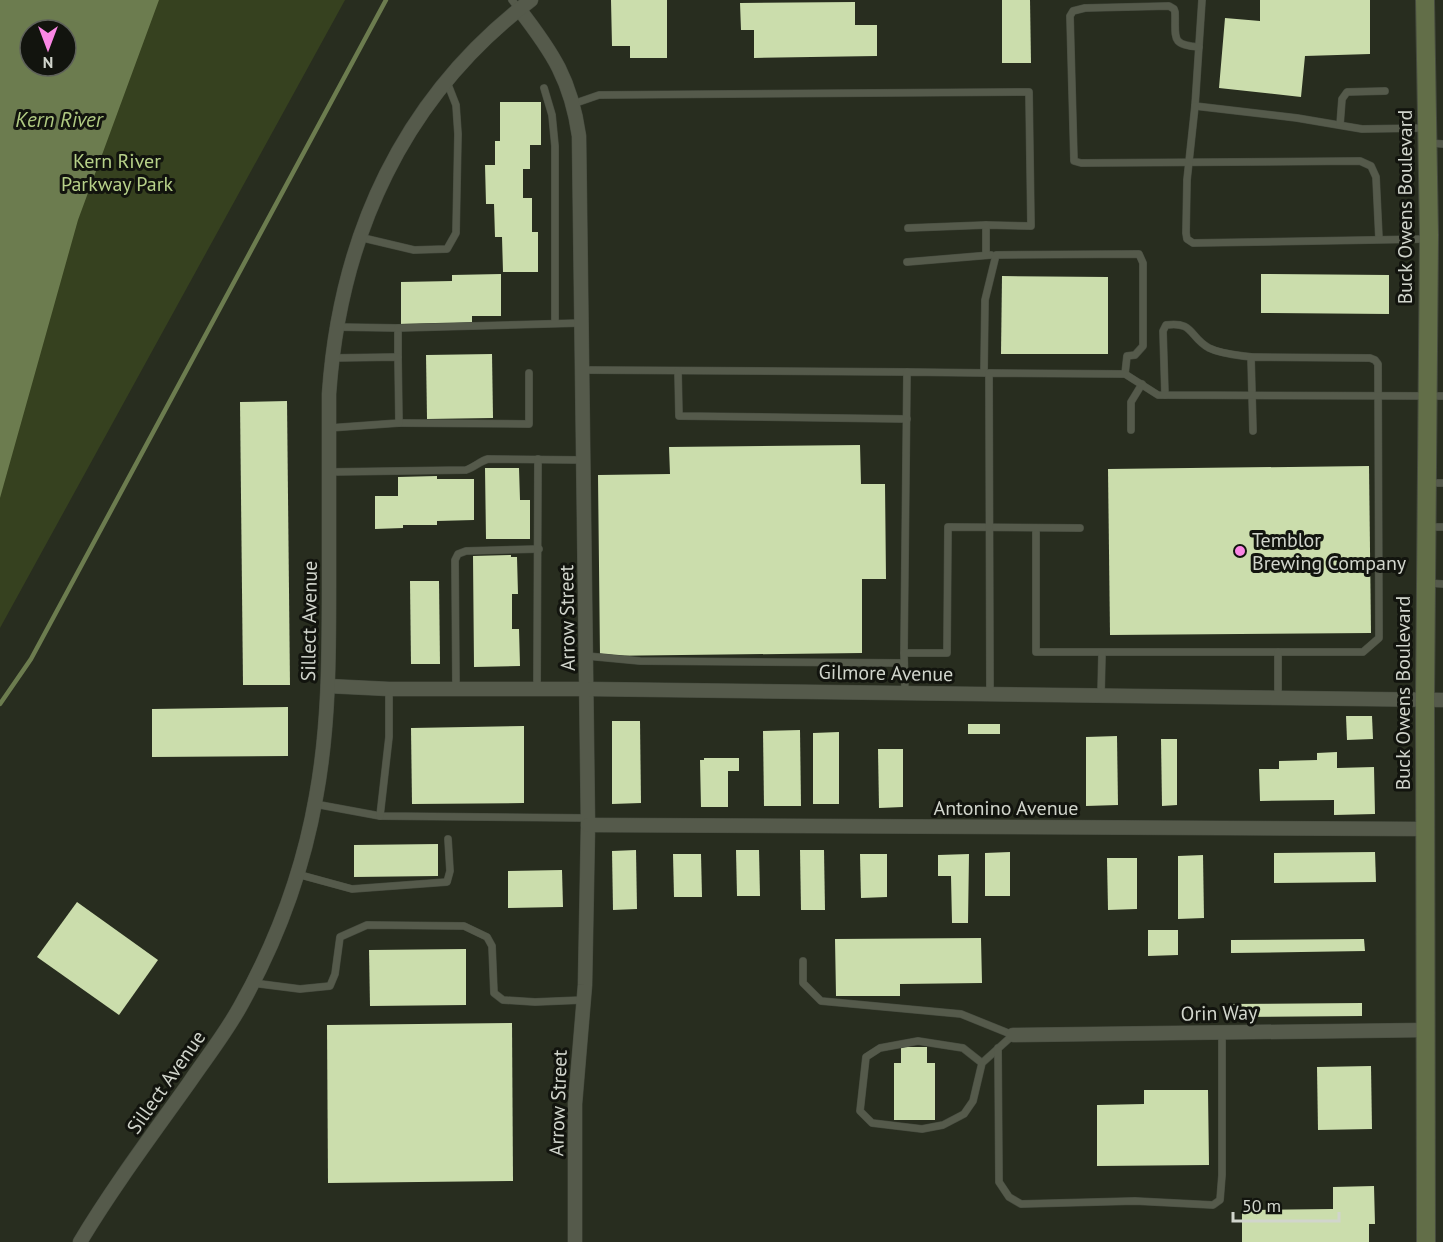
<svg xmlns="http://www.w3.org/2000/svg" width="1443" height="1242" viewBox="0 0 1443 1242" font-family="'PT Sans',sans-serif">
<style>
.green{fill:#36411f;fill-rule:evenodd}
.water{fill:#6c7c4f;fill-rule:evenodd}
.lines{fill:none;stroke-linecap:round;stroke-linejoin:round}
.stream{stroke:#6c7c4f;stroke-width:4.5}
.building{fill:#cbddac}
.lane-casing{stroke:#464b3f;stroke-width:8}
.street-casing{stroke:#464b3f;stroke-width:15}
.secondary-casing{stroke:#464b3f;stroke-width:20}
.lane{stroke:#555a4b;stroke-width:7}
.street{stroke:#555a4b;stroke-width:14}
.secondary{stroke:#626e48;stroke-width:18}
.poi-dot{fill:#fb87e5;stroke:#12140e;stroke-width:2}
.labels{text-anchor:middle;stroke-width:6;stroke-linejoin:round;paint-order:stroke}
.park-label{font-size:20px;fill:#b7d189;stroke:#12140e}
.street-label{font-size:20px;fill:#d1d5cc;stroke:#12140e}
.poi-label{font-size:20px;fill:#d1d5cc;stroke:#12140e;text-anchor:start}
.water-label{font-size:21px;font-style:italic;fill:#b0ca82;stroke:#12140e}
</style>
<rect width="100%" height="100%" fill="#282d1f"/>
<path class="green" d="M0,0H345L0,628ZM30,30H66V66H30Z"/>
<path class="water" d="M0,0H159L78,220L0,498ZM30,30H66V66H30Z"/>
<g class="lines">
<path class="stream" d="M0,704L31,659L386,0"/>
</g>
<g class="building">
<path d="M611,0H667V58H630V46H612Z"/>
<path d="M1002,0H1030L1031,63H1002Z"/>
<path d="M1260,0H1370V54L1305,56L1301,97L1219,88L1225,18L1260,21Z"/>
<path d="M855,2V25H877V56L754,58V30H741L740,3Z"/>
<path d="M500,102H541V145H530V169H523V198H532V232H538V272H503L502,237H495L494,204H486L485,165H495V141H500Z"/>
<path d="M501,274V316H472V323L401,324V282L452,281V275Z"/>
<path d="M1261,274L1389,275V314L1261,313Z"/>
<path d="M1002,276L1108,277V354H1001Z"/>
<path d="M492,354L493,418L427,419L426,355Z"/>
<path d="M287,401L290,685H243L240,402Z"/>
<path d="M860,445L861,484H885L886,579H862V653L600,656L598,475L670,474L669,447Z"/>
<path d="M1369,466L1371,633L1110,635L1108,469Z"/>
<path d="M485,468H519L520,500H530V539H486Z"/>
<path d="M437,476V479H474V520L437,521V525H403V528L375,529V496H398V477Z"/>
<path d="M511,555V557H517L518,594H512V629H519L520,666L474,667L473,556Z"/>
<path d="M410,581H439L440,664H411Z"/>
<path d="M288,707V756L152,757V709Z"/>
<path d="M1346,716H1372L1373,739L1347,740Z"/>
<path d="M612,721H640L641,803L612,804Z"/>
<rect x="968" y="724" width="32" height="10"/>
<path d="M524,726V803L412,804L411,728Z"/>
<path d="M800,730L801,806H764L763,731Z"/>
<path d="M839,732V804H813V733Z"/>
<path d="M1117,736L1118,805L1086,806V737Z"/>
<path d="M1161,739H1177V805L1162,806Z"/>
<path d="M878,749H903V807L879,808Z"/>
<path d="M1337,752V768L1374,767L1375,814L1334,815V800L1260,801L1259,769H1279V761L1317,760V753Z"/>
<path d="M704,758H739V771H728V807H701L700,760H704Z"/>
<path d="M438,844V876L354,877V845Z"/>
<path d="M636,850L637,909L613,910L612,851Z"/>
<path d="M736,850H759L760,896H737Z"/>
<path d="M800,850H824L825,910H801Z"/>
<path d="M1010,852V896H985V853Z"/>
<path d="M1375,852L1376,882L1274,883V853Z"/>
<path d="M673,854H701L702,897H674Z"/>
<path d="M860,854H887V897L861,898Z"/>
<path d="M969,854L968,923H952L951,876H938V855Z"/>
<path d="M1203,855L1204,918L1178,919V856Z"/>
<path d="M1107,858H1137V909L1108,910Z"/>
<path d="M562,870L563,907L508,908V871Z"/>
<path d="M77,902L158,960L119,1015L37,957Z"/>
<path d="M1148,930H1178V955L1148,956Z"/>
<path d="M981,938L982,983L900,984V996H836L835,939Z"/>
<path d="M1364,939L1365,951L1231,953V940Z"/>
<path d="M466,949V1005L370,1006L369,950Z"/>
<path d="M1362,1003V1016L1230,1017V1004Z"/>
<path d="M512,1023L513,1181L328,1183L327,1025Z"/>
<path d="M901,1047H927V1063H935V1120H894V1063H901Z"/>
<path d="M1371,1066L1372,1129L1318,1130L1317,1067Z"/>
<path d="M1144,1090H1208L1209,1165L1097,1166V1105L1144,1104Z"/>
<path d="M1374,1186L1375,1224H1369V1242H1242V1210L1333,1209V1187Z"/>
</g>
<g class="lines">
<g class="lane-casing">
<g id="lane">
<path d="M512,0L519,9"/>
<path d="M1202,0L1195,106L1297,118L1362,129L1427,128"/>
<path d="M1199,47C1170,45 1176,38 1175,12L1174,9L1169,6L1085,8L1073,11L1070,16L1074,161L1081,163L1360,161L1371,166L1376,177L1379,239"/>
<path d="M544,88L552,115L555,146V323"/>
<path d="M573,104L599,95L1029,92L1031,226L986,225V255"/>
<path d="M1195,106L1187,180L1186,233L1187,239L1193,243L1428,239"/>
<path d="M1340,125L1342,99L1347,92L1385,91"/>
<path d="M1430,143L1443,144"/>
<path d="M908,228L986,225"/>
<path d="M359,237L414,250L447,249L456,233L458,134L456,105L447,82"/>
<path d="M907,262L991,255"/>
<path d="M336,327L398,328V357"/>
<path d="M398,328L581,323"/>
<path d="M582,370L907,372"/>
<path d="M678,371L679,416L907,419"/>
<path d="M984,372L985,300L996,255L1139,254L1143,263V346L1135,355L1127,356L1125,374"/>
<path d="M1165,395L1163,331L1166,325C1194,321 1189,337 1209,348C1221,354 1237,355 1251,357"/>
<path d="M399,423L529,424V373"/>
<path d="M329,428L399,423L398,357L332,358"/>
<path d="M1131,430V402L1142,384"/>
<path d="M329,472L466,470C475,467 480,461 488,459L583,460"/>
<path d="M1429,483H1443"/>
<path d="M1428,527H1443"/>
<path d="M1036,528V652H1363L1379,638L1378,364L1375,360L1370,358L1251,357L1253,431"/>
<path d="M1428,583L1443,584"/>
<path d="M1278,652V698"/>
<path d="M904,653L907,372L986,373"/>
<path d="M587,656L640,661L904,663"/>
<path d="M456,689L455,560L458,554L466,551L539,549"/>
<path d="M537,690L538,459"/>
<path d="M905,693L904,653H947L948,527L1080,528"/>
<path d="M990,694L989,373L1125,374L1158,395L1443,396"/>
<path d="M1101,695L1102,653"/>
<path d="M315,804L380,816L588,818"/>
<path d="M380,816L389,737V689"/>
<path d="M297,874L352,889L447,882L450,871L448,839"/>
<path d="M803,961V983L821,1001L961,1014L1013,1035L982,1063L973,1101L964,1114L943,1125L922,1129L872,1123L860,1111L866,1057L880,1048L918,1041L963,1048L982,1063"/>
<path d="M253,983L300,989L330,986L335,974L340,937L367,925L464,926L487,937L492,946L494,993L503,1000L535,1002L583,1000"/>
<path d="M998,1048L999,1182L1009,1197L1021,1204L1135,1201L1213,1205L1220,1200L1222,1175V1033"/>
</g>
</g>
<g class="street-casing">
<g id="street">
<path d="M519,9C553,53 571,80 579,136L588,825L585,985L575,1104V1242"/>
<path d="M328,686L389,689H588L1443,700"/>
<path d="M588,825L1425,829"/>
<path d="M1013,1035L1426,1030"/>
<path d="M80,1242C113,1187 152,1135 189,1083C206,1058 225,1034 240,1007C277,941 303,871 316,797C329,727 329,657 329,586C329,522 329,458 329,394C340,236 403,97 531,0"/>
</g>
</g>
<g class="secondary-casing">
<path id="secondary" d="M1425,0L1429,235L1425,700L1426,1242"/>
</g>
<use href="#lane" class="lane"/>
<use href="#street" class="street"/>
<use href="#secondary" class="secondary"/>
</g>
<circle class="poi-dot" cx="1240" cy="551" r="6"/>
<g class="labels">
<g class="park-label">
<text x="117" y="168">Kern River<tspan x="117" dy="23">Parkway Park</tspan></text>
</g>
<g class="street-label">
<text transform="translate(1405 207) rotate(-90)" y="7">Buck Owens Boulevard</text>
<text transform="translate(567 618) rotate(-91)" y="7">Arrow Street</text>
<text transform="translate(309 621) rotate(-89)" y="7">Sillect Avenue</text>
<text transform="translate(886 673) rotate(1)" y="7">Gilmore Avenue</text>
<text transform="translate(1403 693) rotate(-90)" y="7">Buck Owens Boulevard</text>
<text x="1006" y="815">Antonino Avenue</text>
<text transform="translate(1219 1013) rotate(-1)" y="7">Orin Way</text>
<text transform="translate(166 1082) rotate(-55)" y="7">Sillect Avenue</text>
<text transform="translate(558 1103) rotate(-88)" y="7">Arrow Street</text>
</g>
<g class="poi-label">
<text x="1252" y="547">Temblor<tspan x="1252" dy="23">Brewing Company</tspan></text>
</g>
<g class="water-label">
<text x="59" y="127">Kern River</text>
</g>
</g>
<g transform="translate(48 48) rotate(180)"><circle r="28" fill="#12140e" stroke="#5e615a" stroke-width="1.5"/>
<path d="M0-4.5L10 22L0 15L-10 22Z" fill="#fb87e5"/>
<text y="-9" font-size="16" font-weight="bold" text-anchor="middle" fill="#d1d5cc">N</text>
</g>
<path d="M1233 1212v9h106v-9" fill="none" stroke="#d1d5cc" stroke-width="3"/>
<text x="1242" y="1212" font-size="18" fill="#d1d5cc" stroke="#12140e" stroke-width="4.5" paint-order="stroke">50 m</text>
</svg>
